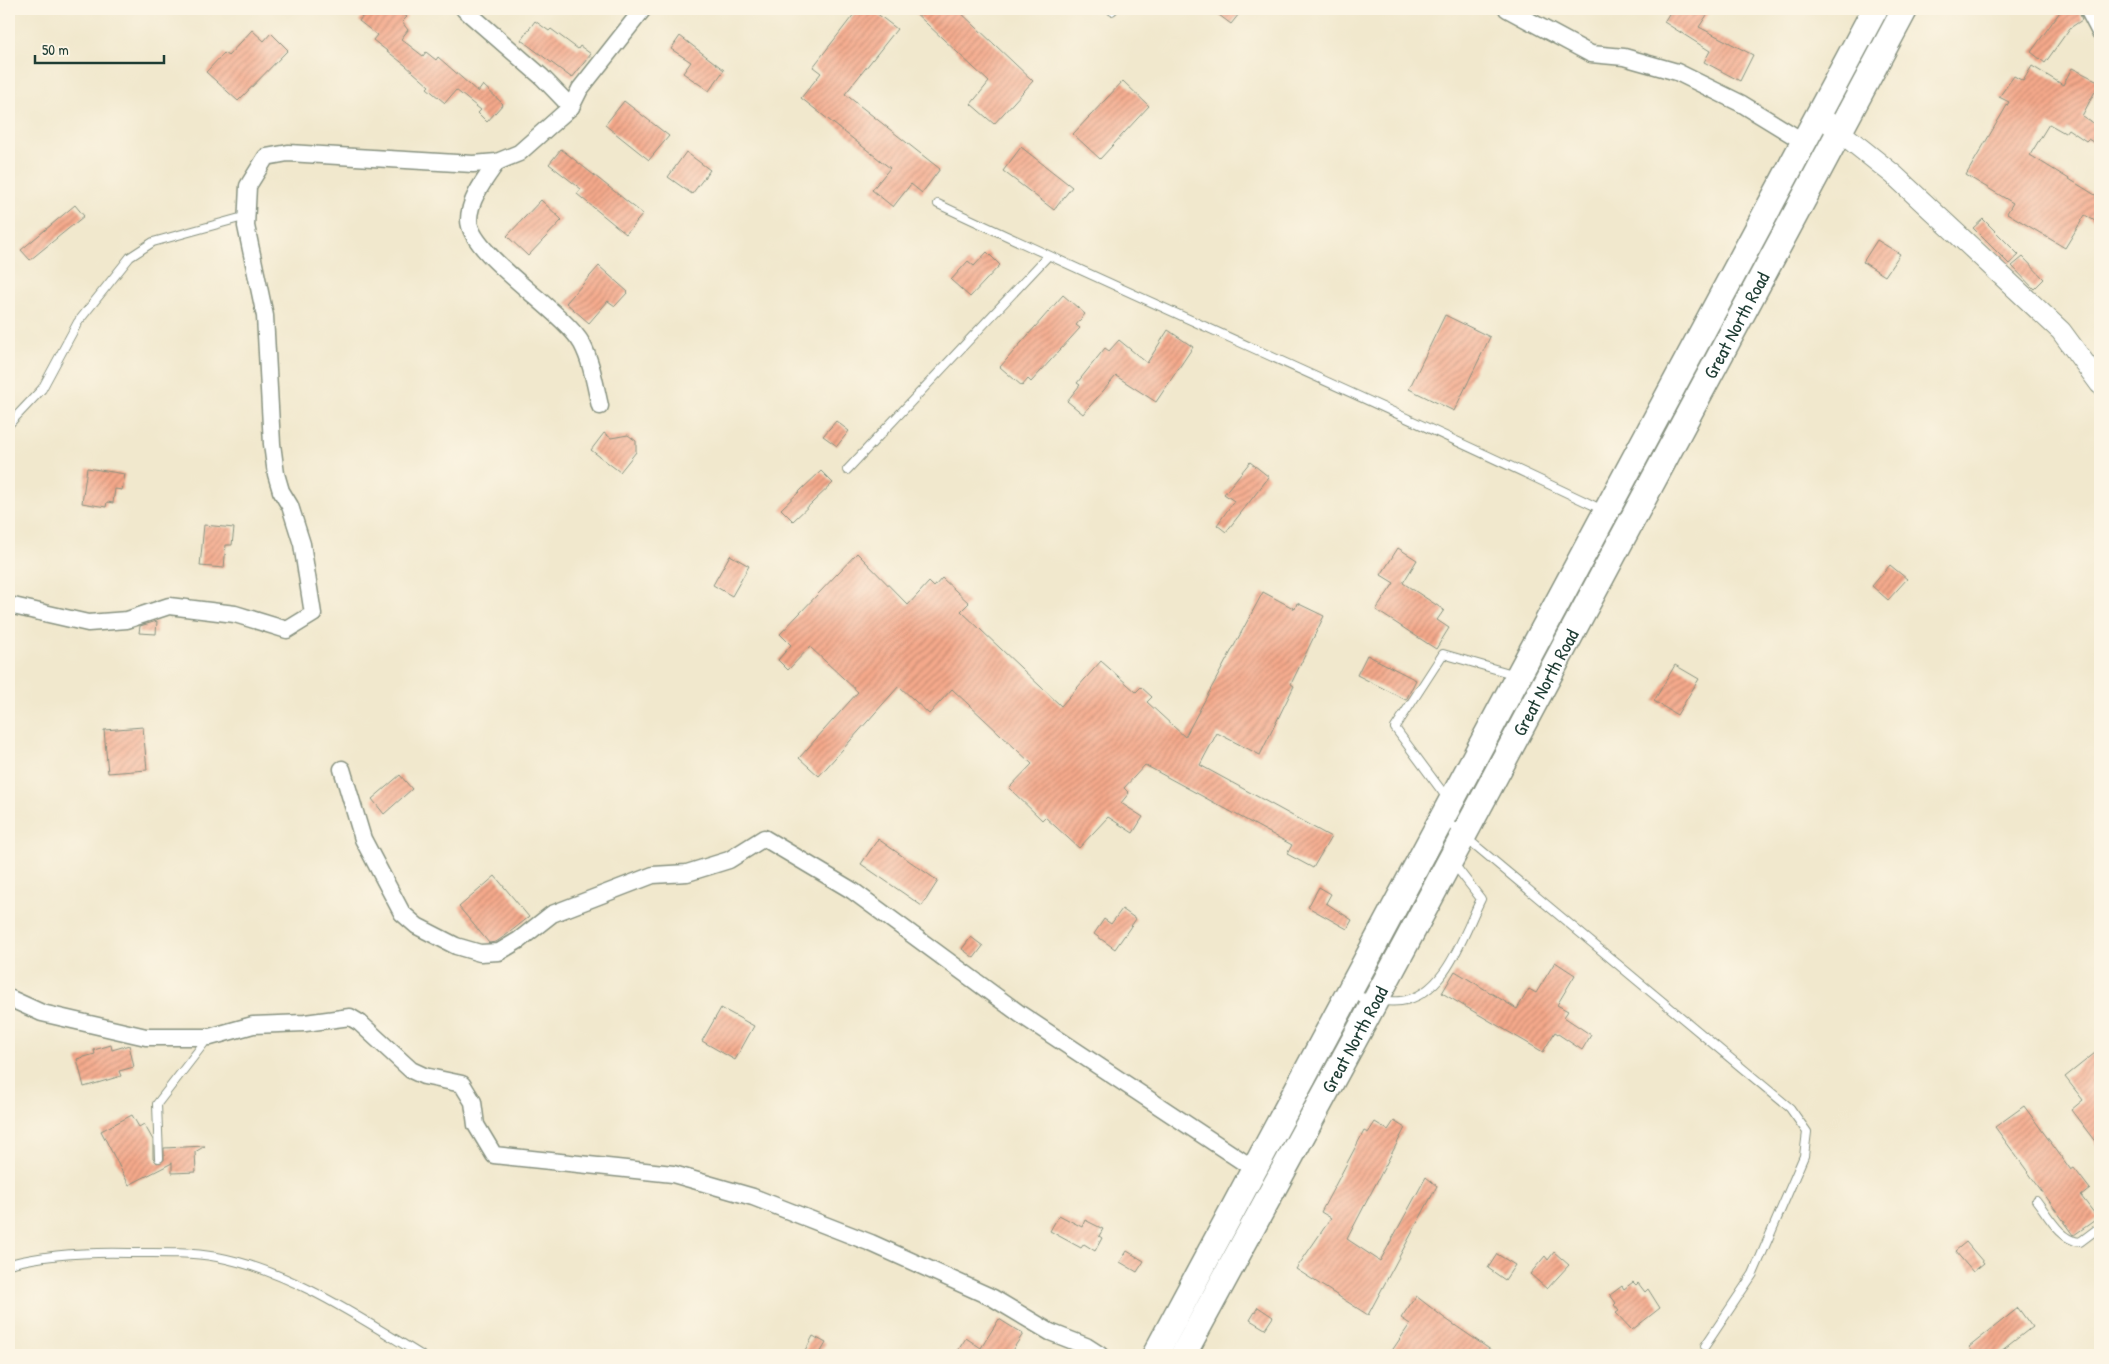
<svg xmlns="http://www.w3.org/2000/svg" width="2109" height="1364" viewBox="0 0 2109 1364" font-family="'Patrick Hand',sans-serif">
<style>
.building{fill:url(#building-hatch)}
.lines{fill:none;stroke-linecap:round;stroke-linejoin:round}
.service-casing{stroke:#889280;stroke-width:10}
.minor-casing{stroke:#889280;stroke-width:19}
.tertiary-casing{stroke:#889280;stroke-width:22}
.primary-casing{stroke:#889280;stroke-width:28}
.service{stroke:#fff;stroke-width:8}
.minor{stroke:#fff;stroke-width:16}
.tertiary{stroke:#fff;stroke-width:20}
.primary{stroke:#fff;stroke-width:25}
.labels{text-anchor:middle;stroke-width:5;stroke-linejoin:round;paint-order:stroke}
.street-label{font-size:19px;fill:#1f3d34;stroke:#fcf5e5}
</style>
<defs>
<pattern id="building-hatch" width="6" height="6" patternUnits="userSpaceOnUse" patternTransform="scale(1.25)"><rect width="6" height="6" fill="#f5a98b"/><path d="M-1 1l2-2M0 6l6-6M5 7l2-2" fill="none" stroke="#c68b72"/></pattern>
</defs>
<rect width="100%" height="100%" fill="#fcf5e5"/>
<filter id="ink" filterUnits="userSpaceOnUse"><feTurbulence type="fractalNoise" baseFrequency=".02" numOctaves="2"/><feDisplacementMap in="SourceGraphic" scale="10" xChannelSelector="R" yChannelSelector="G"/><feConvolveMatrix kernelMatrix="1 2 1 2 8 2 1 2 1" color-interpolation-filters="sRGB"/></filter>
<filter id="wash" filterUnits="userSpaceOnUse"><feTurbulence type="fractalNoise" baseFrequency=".0096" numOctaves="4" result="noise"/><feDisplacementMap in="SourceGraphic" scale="20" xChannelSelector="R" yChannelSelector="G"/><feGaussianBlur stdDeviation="1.12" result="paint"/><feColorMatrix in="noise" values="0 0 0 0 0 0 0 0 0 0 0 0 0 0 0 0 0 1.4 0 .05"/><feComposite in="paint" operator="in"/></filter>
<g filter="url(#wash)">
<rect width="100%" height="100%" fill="#f1e8cd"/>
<g id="blocks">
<g class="building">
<path d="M368,9H397L407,17L402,22L408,30L401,39L423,56L426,52L436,60L438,57L478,92L483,85L503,104L487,122L478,113L481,110L456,90L445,103L427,88L429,86L405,65L373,40L377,35L359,21Z"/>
<path d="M858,9H871L897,29L845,94L940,169L922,193L911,184L893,207L872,190L890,168L801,98L821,73L813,67Z"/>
<path d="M911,9H957L1033,81L994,124L971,104L989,82Z"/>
<path d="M1211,9H1243L1231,24Z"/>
<path d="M1672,9H1711L1699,27L1753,55L1740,81L1704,62L1710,51L1664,22Z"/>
<path d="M2062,9H2078L2082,20L2070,28L2045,63L2031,52Z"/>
<path d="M535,21L549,31L551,29L578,49L580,46L591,54L572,78L521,40Z"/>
<path d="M252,30L264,41L271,33L288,50L238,101L206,72L224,53L228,56Z"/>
<path d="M680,36L724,70L709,91L683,73L691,62L671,49Z"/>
<path d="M2032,66L2063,85L2072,68L2100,82L2082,116L2100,128V146L2088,139L2086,141L2068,129L2065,133L2049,124L2030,155L2100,198V224L2085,215L2065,248L2007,213L2013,203L1966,175L2009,102L1999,97L2014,76L2023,81Z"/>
<path d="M1123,81L1149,106L1100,159L1073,134Z"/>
<path d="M624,101L669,136L649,160L605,125Z"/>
<path d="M1021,147L1072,187L1054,210L1003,171Z"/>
<path d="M561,149L643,214L626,234L577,194L581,189L549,164Z"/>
<path d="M686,152L710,170L692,194L668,177Z"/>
<path d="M541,200L562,220L528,256L507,236Z"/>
<path d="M75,205L84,216L30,260L21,250Z"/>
<path d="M1983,219L2019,255L2009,264L1973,228Z"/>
<path d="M1877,240L1900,254L1885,276L1863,262Z"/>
<path d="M987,252L1000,265L970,297L951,280L968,261L974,266Z"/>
<path d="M2023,257L2044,279L2034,289L2012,266Z"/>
<path d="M599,266L628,292L615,306L608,301L589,323L566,303Z"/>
<path d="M1063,295L1085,314L1076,325L1080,328L1031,382L1028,379L1022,386L1000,367Z"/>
<path d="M1445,315L1490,337L1454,411L1409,389Z"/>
<path d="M1168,330L1193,347L1156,402L1116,376L1083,414L1067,401L1080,385L1077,383L1105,348L1109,351L1119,340L1147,363Z"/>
<path d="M836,421L849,431L837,446L823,436Z"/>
<path d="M604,433L611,438L628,435L636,441V452L620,472L591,450Z"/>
<path d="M1250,462L1269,477L1226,532L1217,525L1234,501L1224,494Z"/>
<path d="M87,468L125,474L122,490L115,489L113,503L107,502L106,507L82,503Z"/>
<path d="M821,471L833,483L793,521L781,509Z"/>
<path d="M204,525L234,528L232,545H226L224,568L200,566Z"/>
<path d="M1398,548L1417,560L1403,583L1444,610L1437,620L1449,628L1436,649L1376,610L1394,583L1381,575Z"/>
<path d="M857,553L908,605L929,582L934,587L942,578L969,603L961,611L1061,706L1101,661L1136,692L1141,687L1152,697L1147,702L1185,737L1263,592L1295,609L1297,603L1324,616L1291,684L1294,686L1260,755L1217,733L1200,765L1331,837L1313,868L1287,854L1292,845L1145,765L1124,788L1129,793L1121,803L1143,817L1133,833L1108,817L1079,848L1045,817L1042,820L1009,788L1032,764L952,689L929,714L899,686L819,776L799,758L858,692L810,647L788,670L778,660L791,645L780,634Z"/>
<path d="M730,555L749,566L732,596L713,585Z"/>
<path d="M1890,565L1907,579L1888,600L1872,586Z"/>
<path d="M157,621L156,634L139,633L140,626Z"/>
<path d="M1367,655L1416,680L1406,700L1357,675Z"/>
<path d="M1675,665L1699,679L1677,715L1654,701Z"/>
<path d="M143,727L147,770L108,773L104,730Z"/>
<path d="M400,775L412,789L384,814L372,799Z"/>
<path d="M878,839L938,881L922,906L861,864Z"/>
<path d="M495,876L529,917L505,936L496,942L489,943L459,907Z"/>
<path d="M1319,887L1331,894L1326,903L1352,920L1347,929L1308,907Z"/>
<path d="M1122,909L1136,919L1115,949L1094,934L1104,919L1111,924Z"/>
<path d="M971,937L983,946L974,958L962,949Z"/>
<path d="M1555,962L1575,975L1557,1005L1568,1011L1564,1017L1591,1035L1582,1050L1555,1032L1543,1052L1442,993L1455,971L1517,1009L1529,989L1536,993Z"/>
<path d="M721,1008L754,1026L735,1060L702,1041Z"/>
<path d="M111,1045L112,1050L129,1045L134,1067L119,1071L121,1076L84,1087L77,1059L95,1054L94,1050Z"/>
<path d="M2100,1049V1148L2071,1110L2083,1100L2065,1077Z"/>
<path d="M2024,1106L2071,1170L2074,1168L2090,1189L2081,1196L2098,1218L2074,1235L1995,1127Z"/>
<path d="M132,1115L139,1127L144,1124L153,1140V1158L157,1163L164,1160V1148L205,1146L195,1152L196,1172L172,1173V1163L129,1185L101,1131Z"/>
<path d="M1394,1121L1405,1128L1347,1239L1380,1261L1426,1177L1437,1186L1368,1315L1296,1269L1331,1218L1321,1212L1364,1131L1368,1133L1375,1122L1388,1130Z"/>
<path d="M1059,1215L1082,1227L1085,1220L1103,1229L1099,1236L1102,1238L1095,1251L1084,1244L1081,1248L1050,1231Z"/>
<path d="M1966,1242L1984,1263L1973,1272L1955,1251Z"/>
<path d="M1127,1251L1144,1261L1137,1272L1120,1262Z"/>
<path d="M1554,1252L1569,1265L1547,1289L1530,1274L1545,1256L1548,1260Z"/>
<path d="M1497,1254L1515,1265L1505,1280L1488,1268Z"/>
<path d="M1633,1282L1636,1285L1638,1283L1645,1292L1648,1289L1660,1308L1632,1330L1616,1313L1619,1311L1614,1305L1616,1303L1610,1295L1622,1286L1624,1289Z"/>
<path d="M1416,1296L1443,1317L1498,1355H1389L1410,1324L1401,1318Z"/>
<path d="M1258,1307L1273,1317L1265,1329L1250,1320Z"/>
<path d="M2018,1308L2032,1327L1996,1355H1976L1969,1347Z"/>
<path d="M999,1319L1023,1334L1009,1355H955L966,1338L981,1348Z"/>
<path d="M813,1336L826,1343L819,1355H803Z"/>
</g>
</g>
</g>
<g filter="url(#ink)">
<use href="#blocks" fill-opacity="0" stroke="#889280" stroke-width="1"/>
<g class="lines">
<g class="service-casing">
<g id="service">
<path d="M1112,11L1114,9"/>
<path d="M938,204C1159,308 1383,404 1603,510"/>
<path d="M9,424L42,389L78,322L130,257L153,242L247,216"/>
<path d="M847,470L1048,256"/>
<path d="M1447,798L1395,728L1443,654L1516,675"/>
<path d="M1445,820L1790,1108L1807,1132L1804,1156L1753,1274L1705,1346"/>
<path d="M1351,995C1366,998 1385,1003 1401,1001C1446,995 1463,935 1481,899L1454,864"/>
<path d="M159,1158L157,1104L208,1038"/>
<path d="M2036,1200C2048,1215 2060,1240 2080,1242L2100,1227"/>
<path d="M9,1264C48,1254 90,1252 129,1253C158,1253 188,1252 217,1257C291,1271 357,1316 421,1355"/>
</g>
</g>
<g class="minor-casing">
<g id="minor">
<path d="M464,9L542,77L571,107"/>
<path d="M1507,9L1591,54L1624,57L1677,72L1742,104L1804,142"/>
<path d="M2088,9L2100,32"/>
<path d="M497,162C486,178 469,199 469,220C469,254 564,311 582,344C592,363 595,385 600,406"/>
<path d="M9,605L88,623L127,620L169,606L235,614L287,630L313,614L302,544L290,506L281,491L276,474L272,444L265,316L246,226L248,186L266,157L288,153L473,164L497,162L519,153L571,107L580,89L643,9"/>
<path d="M342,769L363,839L402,913L417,926L456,946L480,953L499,952L519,940L552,914L653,875L687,873L729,860L764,838L853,891L1020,1014L1254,1169"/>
<path d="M9,998L42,1013L146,1037H210L253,1025L305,1023L350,1017L360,1023L411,1070L424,1076L462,1084L473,1102L476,1125L494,1155L673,1174L753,1197L871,1243L993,1298L1050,1332L1086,1346L1100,1355"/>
</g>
</g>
<g class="tertiary-casing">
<path id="tertiary" d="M1819,115L1894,175L2061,331L2100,384"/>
</g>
<g class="primary-casing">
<g id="primary">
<path d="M1155,1355L1875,9"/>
<path id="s1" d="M1183,1355L1365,1020L1905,9"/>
</g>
</g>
<use href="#service" class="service"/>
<use href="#minor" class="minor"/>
<use href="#tertiary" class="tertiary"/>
<use href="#primary" class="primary"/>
</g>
</g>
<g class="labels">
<g class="street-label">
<text dy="7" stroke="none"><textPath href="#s1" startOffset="1169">Great North Road</textPath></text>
<text dy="7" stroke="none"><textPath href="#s1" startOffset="764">Great North Road</textPath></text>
<text dy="7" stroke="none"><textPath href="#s1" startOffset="359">Great North Road</textPath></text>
</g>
</g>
<rect width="2109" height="1364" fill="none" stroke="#fcf5e5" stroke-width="30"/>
<path d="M35 55v8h129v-8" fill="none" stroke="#1f3d34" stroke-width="2.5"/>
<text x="42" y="55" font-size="15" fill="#1f3d34" stroke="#fcf5e5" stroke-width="4" paint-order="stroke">50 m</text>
</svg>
